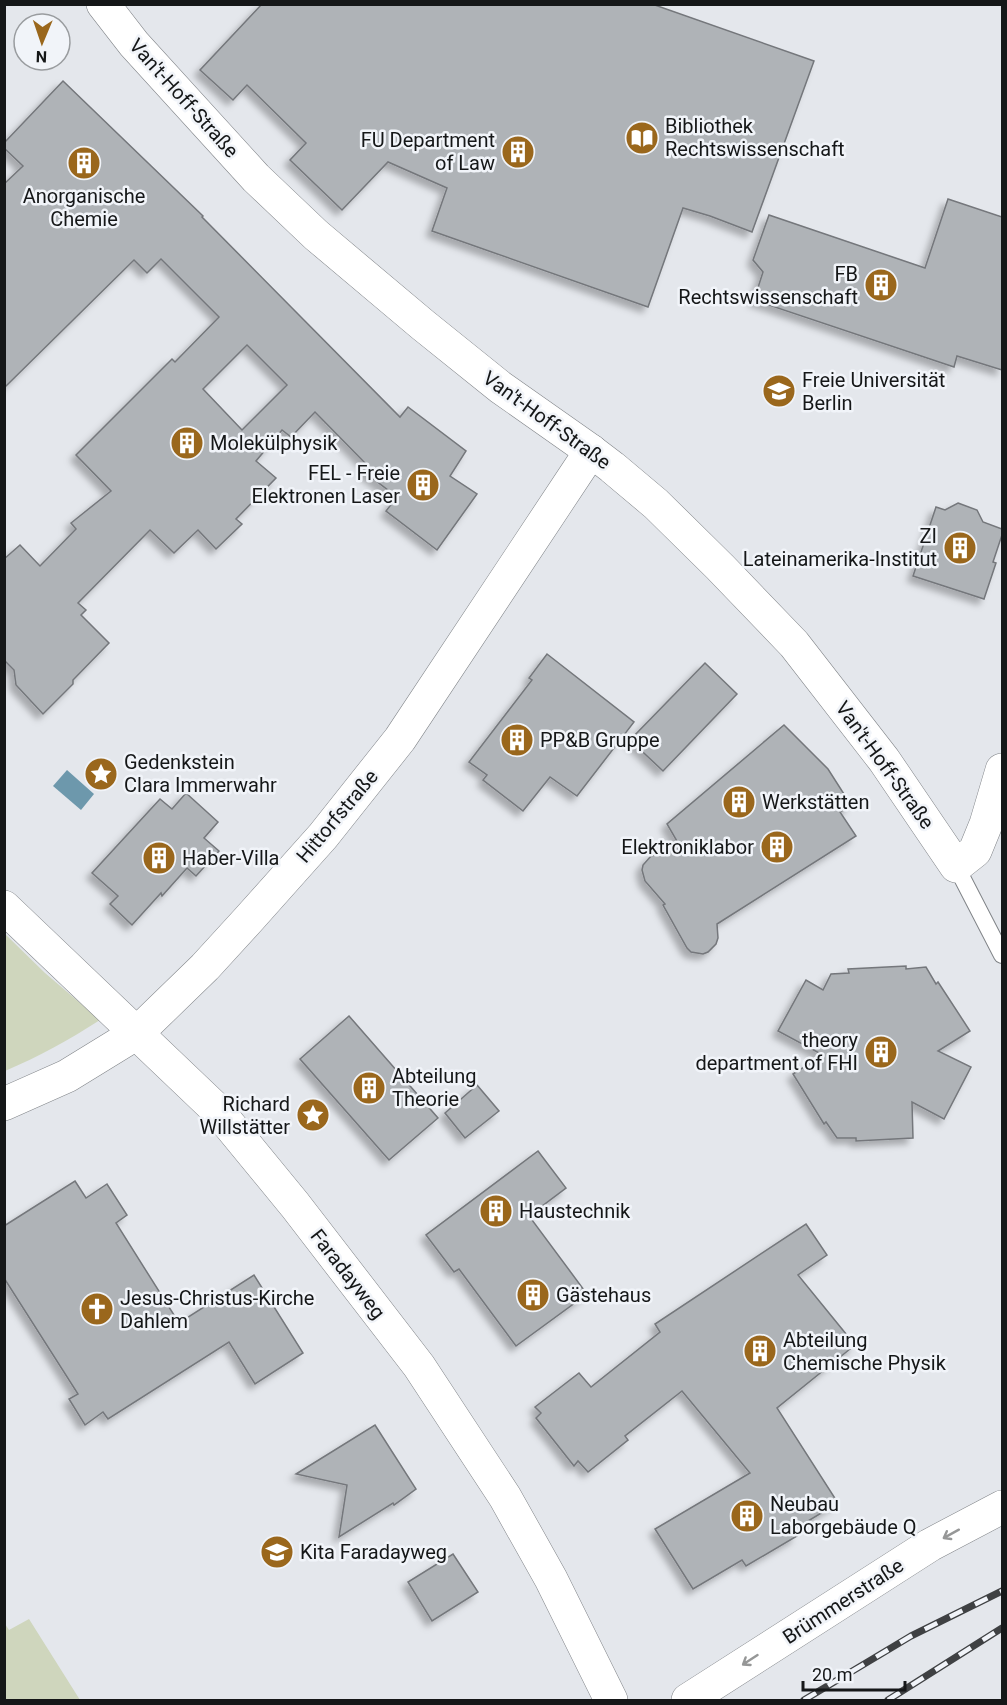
<svg xmlns="http://www.w3.org/2000/svg" width="1007" height="1705" viewBox="0 0 1007 1705" font-family="Roboto,sans-serif">
<style>
.green{fill:#cfd6bd}
.water{fill:#6d98ac}
.building{fill:#afb3b7;stroke:#74777b;stroke-width:1.5;fill-rule:evenodd;filter:url(#shadow)}
.lines{fill:none;stroke-linecap:round;stroke-linejoin:round}
.lane-casing{stroke:#808488;stroke-width:18}
.street-casing{stroke:#808488;stroke-width:34}
.secondary-casing{stroke:#808488;stroke-width:34}
.lane{stroke:#fff;stroke-width:16}
.street{stroke:#fff;stroke-width:33}
.secondary{stroke:#fff;stroke-width:33}
.rail-casing{stroke:#3f4143;stroke-width:7}
.rail{stroke:#f1f4f9;stroke-width:4.5;stroke-dasharray:14;stroke-linecap:butt}
.oneway{stroke:#969797}
.labels{text-anchor:middle;stroke-width:5;stroke-linejoin:round;paint-order:stroke}
.street-label{font-size:20px;fill:#151718;stroke:#f1f4f9}
.poi-label{font-size:20px;fill:#151718;stroke:#f1f4f9;text-anchor:start}
</style>
<defs>
<filter id="shadow"><feDropShadow dx="-5.5" dy="5.5" stdDeviation="3" flood-color="#0004"/></filter>
</defs>
<rect width="100%" height="100%" fill="#e4e7ec"/>
<g class="green">
<path d="M4,933L45,973L100,1020C69,1040 38,1057 5,1071Z"/>
<path d="M29,1619L80,1700H5V1624L9,1630Z"/>
</g>
<path class="water" d="M67,770L94,794L81,810L53,786Z"/>
<g class="building">
<path d="M262,4H652L814,61L752,232L710,216L683,208L648,307L432,231L447,188L388,162L342,210L290,160L306,143L247,85L233,100L200,70Z"/>
<path d="M63,81L203,216L202,217L400,417L408,407L466,451L450,476L477,494L437,550L386,511L397,497L363,471L367,465L315,412L291,437L282,430L256,461L276,478L236,519L242,524L216,549L198,530L174,553L150,530L78,603L86,610L81,615L109,643L73,680V684L43,714L16,685L14,670L4,660V559L20,545L40,566L76,529L71,523L111,491L76,455L172,359L175,362L219,317L161,259L147,273L134,260L4,388V184L23,166L4,148V143ZM247,345L287,385L242,430L203,389Z"/>
<path d="M948,199L1002,217V370L957,356L954,367L754,300L763,272L753,260L769,215L925,268Z"/>
<path d="M958,503L977,510L983,522L1002,529V535L993,562L996,563L984,599L913,576L936,507L945,510Z"/>
<path d="M547,654L634,722L577,796L550,777L523,811L483,780L487,775L469,762L532,680L529,678Z"/>
<path d="M705,663L737,694L663,771L630,740Z"/>
<path d="M784,725L828,769L851,805L840,812L856,836L717,924L718,938L716,944L708,952L703,954L691,952L687,948L663,905L665,904L645,881L642,870L643,865L651,856L681,848L667,824Z"/>
<path d="M186,793L218,822L204,838L219,851L196,876L187,868L162,896L161,893L132,925L110,904L118,896L92,873L160,799L172,809Z"/>
<path d="M906,966V969L926,967L936,984L938,982L970,1031L938,1051L971,1067L944,1119L912,1102L913,1138L856,1141V1138H837L826,1122L824,1124L793,1074L823,1055L778,1031L806,980L823,990L831,974L849,973L848,969Z"/>
<path d="M349,1016L438,1118L389,1160L300,1059Z"/>
<path d="M477,1085L499,1111L465,1138L445,1113Z"/>
<path d="M538,1151L566,1188L529,1216L587,1294L516,1346L459,1269L454,1272L426,1235Z"/>
<path d="M75,1181L86,1198L107,1184L127,1215L116,1223L179,1323L254,1275L303,1353L255,1384L229,1342L108,1419L103,1412L85,1425L69,1399L78,1394L4,1278V1226Z"/>
<path d="M806,1224L827,1255L798,1275L855,1345L777,1408L838,1503L793,1530L797,1536L746,1566L742,1560L693,1589L655,1529L750,1473L682,1391L625,1436L628,1440L588,1472L578,1461L574,1466L536,1418L541,1413L535,1407L579,1373L591,1387L660,1332L655,1324Z"/>
<path d="M375,1425L416,1489L394,1505L393,1503L339,1537L347,1485L296,1474Z"/>
<path d="M453,1554L478,1592L432,1621L408,1582Z"/>
</g>
<g class="lines">
<g class="lane-casing">
<path id="lane" d="M956,866L1002,955"/>
</g>
<g class="street-casing">
<g id="street">
<path d="M103,4L134,44L256,178L316,235L423,325L500,387L591,451L612,467L656,504L720,567L794,644L884,760L956,866L975,851L986,824L1002,770"/>
<path d="M4,907L217,1110L295,1205L419,1366L505,1497L551,1579L611,1700"/>
<path d="M4,1104L67,1076L137,1033L205,967L248,920L323,836L400,739L591,451"/>
</g>
</g>
<g class="secondary-casing">
<path id="secondary" d="M688,1700L930,1545L1002,1507"/>
</g>
<use href="#lane" class="lane"/>
<use href="#street" class="street"/>
<use href="#secondary" class="secondary"/>
<g class="rail-casing">
<g id="rail">
<path d="M804,1700L911,1636L1002,1591"/>
<path d="M888,1700L1002,1628"/>
</g>
</g>
<use href="#rail" class="rail"/>
</g>
<defs><path id="oneway-shaft" d="M-6 0H5M1.5-3L5.5 0L1.5 3" fill="none" stroke-width="1.6" stroke-linecap="round" stroke-linejoin="round" transform="scale(1.5)"/></defs>
<g class="oneway">
<use href="#oneway-shaft" transform="translate(951 1534) rotate(151)"/>
<use href="#oneway-shaft" transform="translate(750 1660) rotate(147)"/>
</g>
<defs>
<g id="library-disc" transform="scale(1.725)"><circle r="9.5" fill="#9a671c" stroke="#f1f4f9"/><path d="M-6-4Q-3-5.5-.7-3.5V5Q-3 3-6 4ZM6-4Q3-5.5 .7-3.5V5Q3 3 6 4Z" fill="#fff"/></g>
<g id="building-disc" transform="scale(1.725)"><circle r="9.5" fill="#9a671c" stroke="#f1f4f9"/><path d="M-4-6H4V6H1V3H-1V6H-4ZM-2.5-4.3h1.7v1.8h-1.7ZM.8-4.3h1.7v1.8H.8ZM-2.5-1h1.7V.8h-1.7ZM.8-1h1.7V.8H.8Z" fill="#fff"/></g>
<g id="university-disc" transform="scale(1.725)"><circle r="9.5" fill="#9a671c" stroke="#f1f4f9"/><path d="M0-5L7-2L0 1L-7-2ZM-4 1L0 2.5L4 1V4Q0 6-4 4Z" fill="#fff"/></g>
<g id="sight-disc" transform="scale(1.725)"><circle r="9.5" fill="#9a671c" stroke="#f1f4f9"/><path d="M0-6L1.8-2.2L6-1.7L2.9 1.2L3.7 5.4L0 3.3L-3.7 5.4L-2.9 1.2L-6-1.7L-1.8-2.2Z" fill="#fff"/></g>
<g id="church-disc" transform="scale(1.725)"><circle r="9.5" fill="#9a671c" stroke="#f1f4f9"/><path d="M-1.2-6h2.4v3.5h3.3v2.4h-3.3V6h-2.4V-.1h-3.3v-2.4h3.3Z" fill="#fff"/></g>
<g id="school-disc" transform="scale(1.725)"><circle r="9.5" fill="#9a671c" stroke="#f1f4f9"/><path d="M0-5L7-2L0 1L-7-2ZM-4 1L0 2.5L4 1V4Q0 6-4 4Z" fill="#fff"/></g>
</defs>
<g fill-rule="evenodd">
<use href="#library-disc" x="642" y="138"/>
<use href="#building-disc" x="518" y="152"/>
<use href="#building-disc" x="84" y="163"/>
<use href="#building-disc" x="881" y="285"/>
<use href="#university-disc" x="779" y="391"/>
<use href="#building-disc" x="187" y="443"/>
<use href="#building-disc" x="423" y="485"/>
<use href="#building-disc" x="960" y="548"/>
<use href="#building-disc" x="517" y="740"/>
<use href="#sight-disc" x="101" y="774"/>
<use href="#building-disc" x="739" y="802"/>
<use href="#building-disc" x="777" y="847"/>
<use href="#building-disc" x="159" y="858"/>
<use href="#building-disc" x="881" y="1052"/>
<use href="#building-disc" x="369" y="1088"/>
<use href="#sight-disc" x="313" y="1115"/>
<use href="#building-disc" x="496" y="1211"/>
<use href="#building-disc" x="533" y="1295"/>
<use href="#church-disc" x="97" y="1309"/>
<use href="#building-disc" x="760" y="1351"/>
<use href="#building-disc" x="747" y="1516"/>
<use href="#school-disc" x="277" y="1552"/>
</g>
<g class="labels">
<g class="street-label">
<text transform="translate(184 98) rotate(48)" y="7">Van't-Hoff-Straße</text>
<text transform="translate(547 420) rotate(36)" y="7">Van't-Hoff-Straße</text>
<text transform="translate(885 765) rotate(54)" y="7">Van't-Hoff-Straße</text>
<text transform="translate(337 816) rotate(-50)" y="7">Hittorfstraße</text>
<text transform="translate(348 1274) rotate(52)" y="7">Faradayweg</text>
<text transform="translate(843 1601) rotate(-33)" y="7">Brümmerstraße</text>
</g>
<g class="poi-label">
<text x="665" y="133">Bibliothek<tspan x="665" dy="23">Rechtswissenschaft</tspan></text>
<text x="495" y="147" text-anchor="end">FU Department<tspan x="495" dy="23">of Law</tspan></text>
<text x="84" y="203" text-anchor="middle">Anorganische<tspan x="84" dy="23">Chemie</tspan></text>
<text x="858" y="281" text-anchor="end">FB<tspan x="858" dy="23">Rechtswissenschaft</tspan></text>
<text x="802" y="387">Freie Universität<tspan x="802" dy="23">Berlin</tspan></text>
<text x="210" y="450">Molekülphysik</text>
<text x="400" y="480" text-anchor="end">FEL - Freie<tspan x="400" dy="23">Elektronen Laser</tspan></text>
<text x="937" y="543" text-anchor="end">ZI<tspan x="937" dy="23">Lateinamerika-Institut</tspan></text>
<text x="540" y="747">PP&amp;B Gruppe</text>
<text x="124" y="769">Gedenkstein<tspan x="124" dy="23">Clara Immerwahr</tspan></text>
<text x="762" y="809">Werkstätten</text>
<text x="754" y="854" text-anchor="end">Elektroniklabor</text>
<text x="182" y="865">Haber-Villa</text>
<text x="858" y="1047" text-anchor="end">theory<tspan x="858" dy="23">department of FHI</tspan></text>
<text x="392" y="1083">Abteilung<tspan x="392" dy="23">Theorie</tspan></text>
<text x="290" y="1111" text-anchor="end">Richard<tspan x="290" dy="23">Willstätter</tspan></text>
<text x="519" y="1218">Haustechnik</text>
<text x="556" y="1302">Gästehaus</text>
<text x="120" y="1305">Jesus-Christus-Kirche<tspan x="120" dy="23">Dahlem</tspan></text>
<text x="783" y="1347">Abteilung<tspan x="783" dy="23">Chemische Physik</tspan></text>
<text x="770" y="1511">Neubau<tspan x="770" dy="23">Laborgebäude Q</tspan></text>
<text x="300" y="1559">Kita Faradayweg</text>
</g>
</g>
<rect width="1007" height="1705" fill="none" stroke="#151718" stroke-width="12"/>
<g transform="translate(42 42) rotate(182)"><circle r="28" fill="#f1f4f9" stroke="#999c9f" stroke-width="1.5"/>
<path d="M0-4.5L10 22L0 15L-10 22Z" fill="#9a671c"/>
<text y="-9" font-size="16" font-weight="bold" text-anchor="middle" fill="#151718">N</text>
</g>
<path d="M803 1681v9h102v-9" fill="none" stroke="#151718" stroke-width="3"/>
<text x="812" y="1681" font-size="18" fill="#151718" stroke="#f1f4f9" stroke-width="4.5" paint-order="stroke">20 m</text>
</svg>
